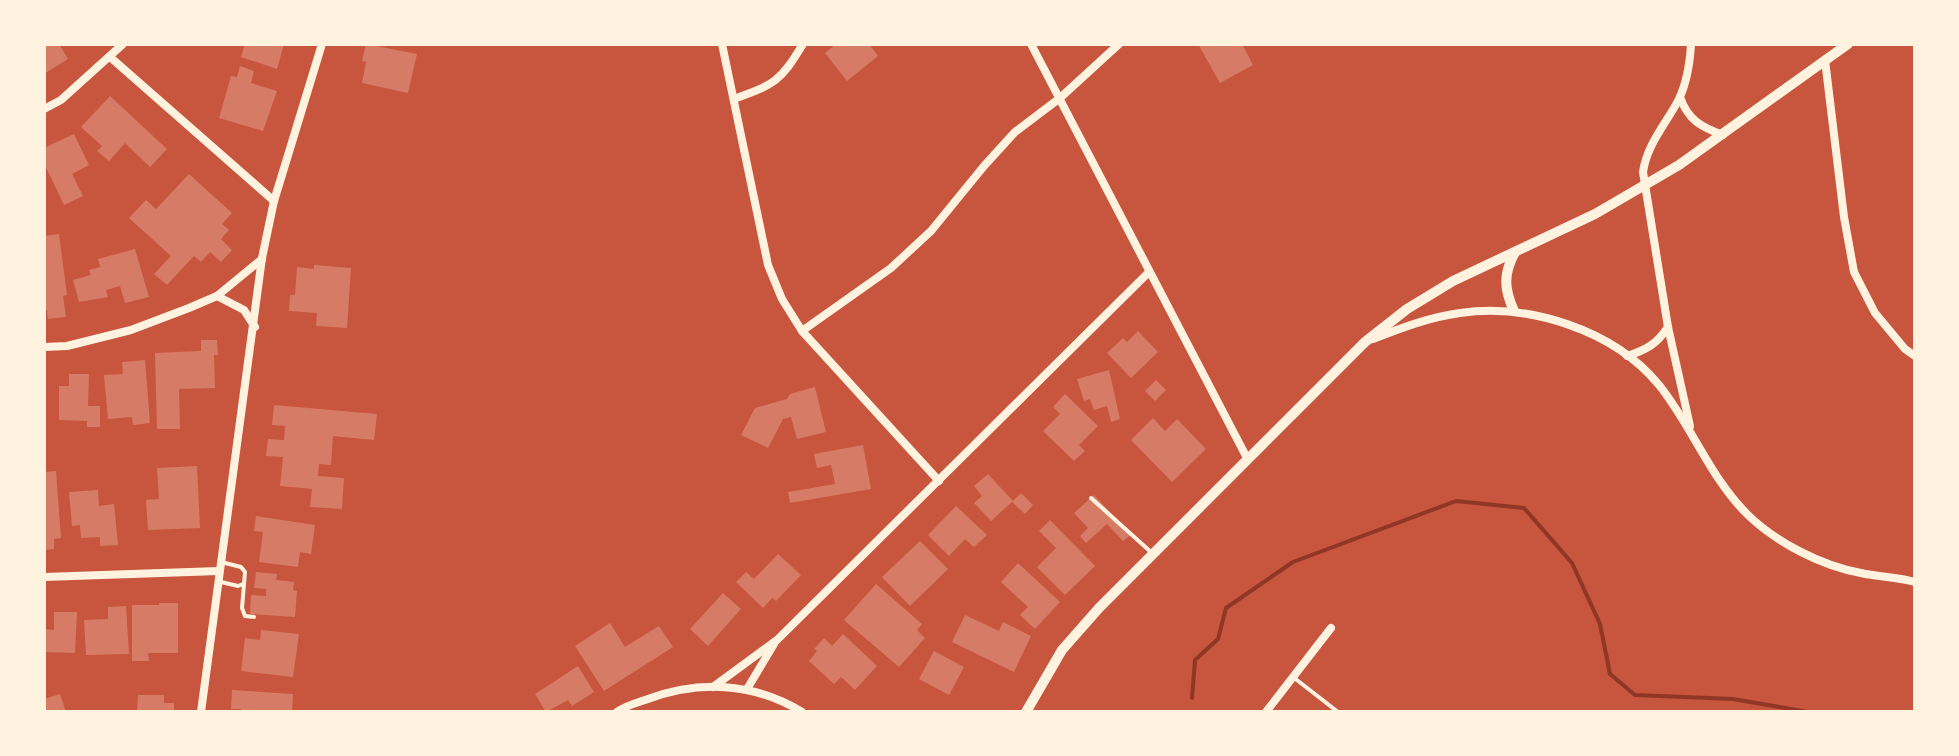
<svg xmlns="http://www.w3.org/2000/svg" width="1959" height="756" viewBox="0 0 1959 756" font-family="Roboto,sans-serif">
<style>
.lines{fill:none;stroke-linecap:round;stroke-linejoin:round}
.stream{stroke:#8f3625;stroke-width:4}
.building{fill:#d67c66}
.service{stroke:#fff3e0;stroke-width:4}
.minor{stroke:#fff3e0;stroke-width:8}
.tertiary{stroke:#fff3e0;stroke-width:10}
</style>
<rect width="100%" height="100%" fill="#c8553d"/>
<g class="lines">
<path class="stream" d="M1192,698L1195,660L1218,639L1226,608L1293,562L1456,501L1524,508L1572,563L1600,624L1610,674L1635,695L1733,699L1808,712"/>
</g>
<g class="building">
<path d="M44,44H59L68,59L44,74Z"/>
<path d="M245,44H284L277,69L241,57Z"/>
<path d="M366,44L417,54L408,93L362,83L366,62L362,61Z"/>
<path d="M836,44H869L878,56L847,81L825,53Z"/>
<path d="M1198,44H1242L1253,65L1220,83Z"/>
<path d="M240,66L254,71L251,83L277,91L263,131L219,118L231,76L237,77Z"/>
<path d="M110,96L167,149L150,167L125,143L109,161L97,151L102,146L81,127Z"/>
<path d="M74,134L89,165L72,174L83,196L64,205L44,163V148Z"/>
<path d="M189,174L232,213L222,224L229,230L221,239L232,250L221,262L210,252L201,262L194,256L167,285L154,274L171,256L129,218L146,200L156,209Z"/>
<path d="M59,234L67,295L63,296L66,317L48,319L47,310H44V236Z"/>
<path d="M135,249L149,297L125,303L120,286L106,290L108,297L79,302L73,280L91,275L89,270L100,267L98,259Z"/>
<path d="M314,265L351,268L347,328L316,326L317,313L289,311L290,295H295L297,267L314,269Z"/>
<path d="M1138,331L1158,352L1131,378L1107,353L1123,338L1127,342Z"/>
<path d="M201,340H217L218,355H214L215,388L179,389L180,429H157L155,353L201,351Z"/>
<path d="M145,360L150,423L133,425L132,417L108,419L104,375L123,374L122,362Z"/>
<path d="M1109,370L1120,419L1111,422L1107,406L1094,410L1090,399L1084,401L1077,379Z"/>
<path d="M69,374H89L88,406H100V427H87V421L59,420V386H69Z"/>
<path d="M1156,380L1166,390L1155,401L1145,391Z"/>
<path d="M815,387L826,432L797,439L791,417L783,419L768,448L741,435L755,408L787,399L790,394Z"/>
<path d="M1065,394L1098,426L1079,445L1085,451L1074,461L1043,431L1060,414L1053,407Z"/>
<path d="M274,405L377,414L374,440L333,436L331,465L319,464L318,476L344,478L342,509L310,507L312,489L280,486L283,457L266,456L268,439L284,440L285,426L272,425Z"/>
<path d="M1153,418L1165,431L1177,419L1206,449L1172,482L1131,440Z"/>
<path d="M863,445L871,489L790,503L788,492L835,484L831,465L817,468L814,454Z"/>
<path d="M197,466L200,528L148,530L146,500L159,499L157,468Z"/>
<path d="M56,471L61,538L54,539V549L44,550V472Z"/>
<path d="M988,474L1013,501L991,521L974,503L982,496L974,486Z"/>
<path d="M98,490L99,506L114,504L118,545L100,546V537L81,538L80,525L72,526L69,492Z"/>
<path d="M1021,493L1033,505L1025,514L1012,502Z"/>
<path d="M1094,495L1131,535L1123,541L1107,524L1086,543L1080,536L1088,528L1074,513Z"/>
<path d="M956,506L987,535L974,547L965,539L949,556L928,535Z"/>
<path d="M256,516L315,525L311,554L300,552L298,567L259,562L263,532L254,531Z"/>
<path d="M1050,520L1095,566L1065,595L1037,567L1056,548L1039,531Z"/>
<path d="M920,541L948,569L910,606L882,577Z"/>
<path d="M778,554L801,575L776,601L772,598L763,608L736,582L746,572L754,579Z"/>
<path d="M1018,563L1060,602L1035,629L1020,615L1028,607L1001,582Z"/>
<path d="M256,572L277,574L276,580L294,582L293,590L297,591L295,617L250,614L251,595L266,596V589L254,588Z"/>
<path d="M876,584L922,624L917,630L925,638L899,667L844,620Z"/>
<path d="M723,593L741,609L708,646L690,629Z"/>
<path d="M159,603H178V653H148L149,661H132V605H159Z"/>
<path d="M126,606L129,654L86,655L84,620L108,619V607Z"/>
<path d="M54,612H77L75,653L44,652V629L54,630Z"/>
<path d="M965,615L999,631L1003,622L1031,636L1014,672L952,642Z"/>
<path d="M610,623L625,647L659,626L673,647L604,691L575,646Z"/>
<path d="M261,630L299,634L293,677L241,671L245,638L260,640Z"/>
<path d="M843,634L877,666L855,690L841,677L834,684L809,661L817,651L814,649L824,638L832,646Z"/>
<path d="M934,651L964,667L949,695L919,679Z"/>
<path d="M578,666L594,692L572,706L568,700L546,712L535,694Z"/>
<path d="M232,690L293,694L292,712H240L241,709H231Z"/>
<path d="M60,694L66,712H44V699Z"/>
<path d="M138,695H164V703H174V712H137Z"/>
</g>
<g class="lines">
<g class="service">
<path d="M1091,498L1152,553"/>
<path d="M221,562L241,567L245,572L242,608L245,616L254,617"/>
<path d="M221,582L238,586L243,584"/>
<path d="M1293,677L1338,712"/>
</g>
<g class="minor">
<path d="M722,44L768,265L782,299L802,331L939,481"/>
<path d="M1031,44L1247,458"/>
<path d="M110,57L274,201"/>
<path d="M1825,60L1844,217L1854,272L1875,313L1905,349L1915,356"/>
<path d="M1680,97C1688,120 1701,127 1723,135"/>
<path d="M734,99C775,84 780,82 803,44"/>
<path d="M44,109L61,100L123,44"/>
<path d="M217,296L244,310L255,327"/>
<path d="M802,331L891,268L931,231L984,166L1015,132L1060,98L1119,44"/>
<path d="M1373,339C1401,328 1430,317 1460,313C1529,303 1614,330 1659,385C1692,426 1710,478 1748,515C1777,543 1822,566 1861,573C1879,577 1897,577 1915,582"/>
<path d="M44,347L67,346L131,330L189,308L217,296L262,259"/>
<path d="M1627,356C1646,350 1657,344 1668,327"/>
<path d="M1690,426L1668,327L1643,172C1647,144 1666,124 1679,99C1687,82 1690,62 1691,44"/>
<path d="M44,577L219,571"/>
<path d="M713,687L777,640L1149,272"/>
<path d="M747,689L774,644"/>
<path d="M201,712L262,258L274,201L322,44"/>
<path d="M617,712C625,706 636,703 645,700C698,680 753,682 802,712"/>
<path d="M1266,712L1331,628"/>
</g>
<g class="tertiary">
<path d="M1514,311C1504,289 1503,274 1515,252"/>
<path d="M1026,712L1062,650L1099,608L1365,342L1407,309L1453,281L1595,214L1679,165L1848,44"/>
</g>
</g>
<rect width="1959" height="756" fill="none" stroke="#fff3e0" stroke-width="92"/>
</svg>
